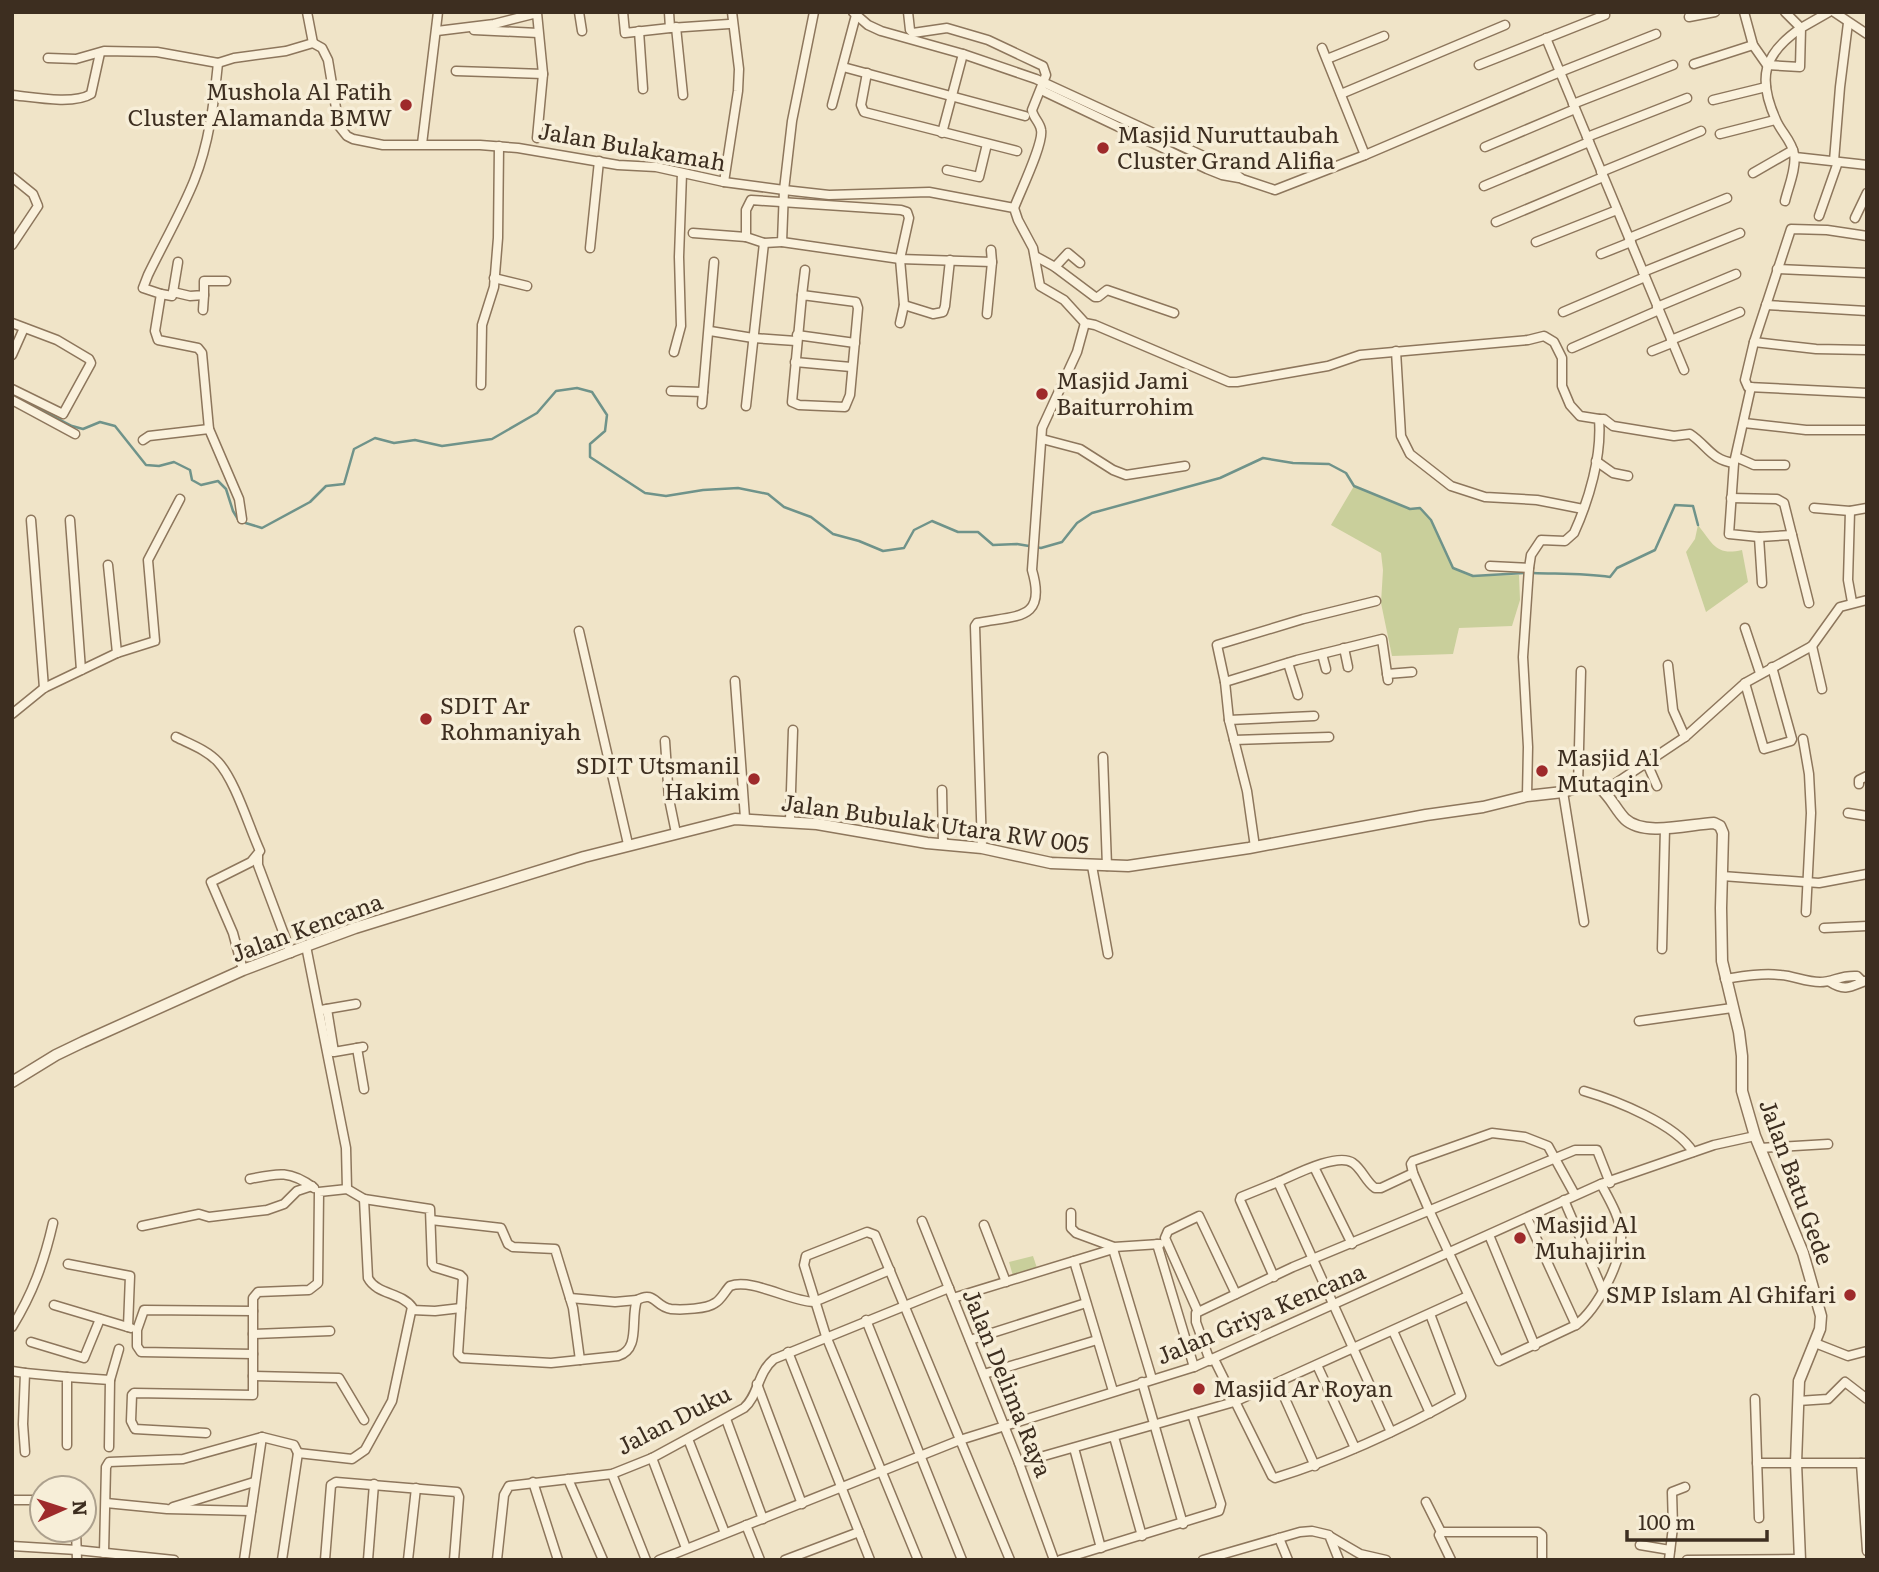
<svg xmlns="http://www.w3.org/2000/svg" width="1879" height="1572" viewBox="0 0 1879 1572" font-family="Literata,serif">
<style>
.green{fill:#c9cf9b}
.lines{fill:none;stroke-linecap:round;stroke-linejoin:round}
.stream{stroke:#6f938a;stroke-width:2.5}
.minor-casing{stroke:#8d765c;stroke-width:11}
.tertiary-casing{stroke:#8d765c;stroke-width:13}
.minor{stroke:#faf1dc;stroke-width:8}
.tertiary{stroke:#faf1dc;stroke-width:10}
.poi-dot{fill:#9e2a2b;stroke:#f7eed8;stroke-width:2.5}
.labels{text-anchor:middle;stroke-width:7;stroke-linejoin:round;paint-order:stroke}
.poi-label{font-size:23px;fill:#3d2e20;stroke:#f7eed8;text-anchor:start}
.street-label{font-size:23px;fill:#3d2e20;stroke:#f7eed8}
</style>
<rect width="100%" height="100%" fill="#f0e4c8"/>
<g class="green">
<path d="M1354,486L1410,509L1420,508L1431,520L1454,568L1474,576L1519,575L1520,600L1512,626L1459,628L1453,654L1392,656L1381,603L1383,570L1381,553L1331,525Z"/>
<path d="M1698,525C1713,544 1716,556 1742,550L1748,582L1706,612L1686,552L1695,539Z"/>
<path d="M1033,1256L1037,1268L1013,1276L1009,1262Z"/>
</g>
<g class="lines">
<g class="stream">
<path d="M12,395L72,426L83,429L100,422L115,426L146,465L159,466L174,462L190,470L192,480L201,485L218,481L226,489L233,511L239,521L262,528L310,502L326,486L344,484L354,449L375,438L394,443L415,440L442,446L492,439L537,413L556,391L577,388L592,392L607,415L605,431L590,444V457L645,493L666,496L703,490L738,488L768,494L784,507L811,517L833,534L859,541L883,551L904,548L914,530L932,521L958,532H978L993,545L1017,544L1041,548L1062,542L1077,523L1092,513L1220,478L1263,458L1293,463L1329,464L1346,473L1354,486L1410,509L1420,508L1431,520L1453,568L1473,576L1524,573"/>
<path d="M1533,573C1559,574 1584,573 1610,577L1617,568L1655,550L1675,505L1693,506L1698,525"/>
</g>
<g class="minor-casing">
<g id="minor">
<path d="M307,12L313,43"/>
<path d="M579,12L582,31"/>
<path d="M623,12L625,33L670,28"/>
<path d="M669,12L670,28L729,24"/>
<path d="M853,12L868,25L881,31L963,54L1036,79L1225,166L1242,179L1275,190L1365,155L1560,72L1684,370"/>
<path d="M908,12L910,30L913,33L947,28L988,40L1043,66L1046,75L1032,110C1033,118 1040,122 1041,130C1044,143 1020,192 1014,208"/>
<path d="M1744,12L1753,45L1767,65L1800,67L1801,28L1829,12"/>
<path d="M1834,12L1867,34"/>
<path d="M1689,17L1715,12"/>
<path d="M676,27L683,95"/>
<path d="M474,30L538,33"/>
<path d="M437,31L494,24L537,13L543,74L537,138"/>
<path d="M639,31L643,89"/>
<path d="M1546,38L1560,72L1656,34"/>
<path d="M313,43L322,48L328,60L339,126L347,136L353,139L383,145H480L518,148L618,165L656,167L724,182L784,190L829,195L929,192L1014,208L1018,220L1033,248L1040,286L1064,300L1085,323L1095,325L1229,382H1237L1328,366L1360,355L1528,340L1544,336L1554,342L1562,358V386L1570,405L1580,416L1599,419C1602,456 1589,500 1574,533L1565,541L1541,540L1531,555L1529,568L1523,657L1528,747L1527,796"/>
<path d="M1322,48L1365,155"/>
<path d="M48,58L76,59L104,51L157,52L218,63L234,58L286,51L313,43"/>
<path d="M1327,59L1384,36"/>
<path d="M218,63C214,103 209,144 194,181C181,213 163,244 148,275L143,288L161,294L155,331L158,340L198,348L202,353L209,429L239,499L242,519"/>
<path d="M1694,64L1753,45"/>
<path d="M1479,65L1605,15"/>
<path d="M843,67L1025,116"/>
<path d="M456,71L543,74"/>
<path d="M867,73L861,105L864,112L1017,151"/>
<path d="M1041,90L1207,169L1222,175L1239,178"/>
<path d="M1341,94L1505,25"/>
<path d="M12,95C32,97 74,105 91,94L100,53"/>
<path d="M1713,100L1766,87"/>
<path d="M1573,104L1673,65"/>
<path d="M832,105L856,15"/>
<path d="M942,133L963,54"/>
<path d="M1720,134L1775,120"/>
<path d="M1587,137L1687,98"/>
<path d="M422,144L438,12"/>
<path d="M1485,147L1575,109"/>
<path d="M1795,157L1867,165"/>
<path d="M1834,161L1840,87L1848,23"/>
<path d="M947,170L979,177L987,144"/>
<path d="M1601,172L1701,131"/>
<path d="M1753,173L1793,150"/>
<path d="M12,177L33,194L38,206L12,245"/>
<path d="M724,182L738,91L739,69L732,12"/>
<path d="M1484,186L1589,142"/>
<path d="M1785,201C1788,188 1797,167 1794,154C1792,141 1781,132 1776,120C1757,78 1763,54 1801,28L1785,12"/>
<path d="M1819,216L1838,162"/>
<path d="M1855,218L1867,193"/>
<path d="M1496,222L1603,177"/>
<path d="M693,233L746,237L764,243L782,242L784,190L792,121L814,12"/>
<path d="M1867,236L1827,230L1791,229L1754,342L1745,380L1748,387L1867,393"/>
<path d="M746,237V210L751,200L901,210L907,212L909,218L900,259L904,305L900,323"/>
<path d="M1629,238L1727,198"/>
<path d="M782,242L900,259L992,262L991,250"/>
<path d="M1536,242L1617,210"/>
<path d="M590,248L599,161"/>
<path d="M1601,254L1631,242"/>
<path d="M1035,256L1055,267L1095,297H1098L1107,290L1174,313"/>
<path d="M1055,267L1068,253L1080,263"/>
<path d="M1777,269L1867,273"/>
<path d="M1643,272L1740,233"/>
<path d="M494,278L527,286"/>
<path d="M173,292L178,262"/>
<path d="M161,294L172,296L173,292L190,296L204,295V281H226"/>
<path d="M802,295L856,302L858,308L850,395L845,407L799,405L792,402Z"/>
<path d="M802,295L805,270"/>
<path d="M904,305L933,314L943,312L945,306L950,260"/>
<path d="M1766,305L1867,311"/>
<path d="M1657,307L1736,274"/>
<path d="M203,310L204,295"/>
<path d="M1563,312L1645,277"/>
<path d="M987,314L992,262"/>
<path d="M12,323L57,340L89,359L91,363L63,414L12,389"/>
<path d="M710,331L753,338L796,341"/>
<path d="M797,335L855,343"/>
<path d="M1671,340L1740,312"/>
<path d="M1754,342L1816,349L1867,350"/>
<path d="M1572,348L1659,310"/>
<path d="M1396,351L1401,436L1410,454L1451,486L1485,497L1537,500L1583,509"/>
<path d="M1652,351L1672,343"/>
<path d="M674,352L681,326L679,257L682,173"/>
<path d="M12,355L24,328"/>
<path d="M795,362L851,367"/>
<path d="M481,385L482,325L494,287L498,238L499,146"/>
<path d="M1751,387L1734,463L1729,534L1759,537L1792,535"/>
<path d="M671,391L703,392"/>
<path d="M12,400L75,434"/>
<path d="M702,404L714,262"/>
<path d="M746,406L764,243"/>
<path d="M1599,419H1604L1613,426L1674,436L1690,434C1707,445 1711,460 1734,463"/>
<path d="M1744,423L1806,430H1867"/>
<path d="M1042,439L1080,449L1113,470L1126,475L1185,466"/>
<path d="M143,440L149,436L209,429"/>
<path d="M1736,457L1754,465H1785"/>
<path d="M1596,461L1613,473L1628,476"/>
<path d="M1731,498L1777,499L1784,503L1809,603"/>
<path d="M1814,508L1850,511L1867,508"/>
<path d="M1850,511L1848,580L1852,602"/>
<path d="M31,520L44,688"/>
<path d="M70,520L81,670"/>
<path d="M1759,537L1762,583"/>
<path d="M108,565L117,653"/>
<path d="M1490,566L1529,568"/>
<path d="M1745,628L1760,673"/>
<path d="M579,631L628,844"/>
<path d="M1812,646L1822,689"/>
<path d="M1344,648L1348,667"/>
<path d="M1322,654L1326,669"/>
<path d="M1288,663L1298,695"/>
<path d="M1668,665L1673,710L1685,737"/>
<path d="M1387,674L1412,672"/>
<path d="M735,681L745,818"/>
<path d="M1225,682L1297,660L1382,639L1388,680"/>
<path d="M1745,683L1764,749L1791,741L1792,739L1772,667"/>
<path d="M12,714L44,688L117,653L155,641L148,560L180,499"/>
<path d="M1229,720L1314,716"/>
<path d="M176,737C190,744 207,750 218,762C235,780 249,827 260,851L251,862L211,882L233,933L243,970"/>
<path d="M1803,739L1809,774L1811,813L1806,912"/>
<path d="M1234,740L1329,737"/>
<path d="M665,741L669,799L676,833"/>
<path d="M1103,757L1107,866"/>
<path d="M1646,761L1657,786"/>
<path d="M1859,784V780L1867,776"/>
<path d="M1578,787L1581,671"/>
<path d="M942,790L943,844"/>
<path d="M1604,791L1685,737L1745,683L1812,646L1840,607L1867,600"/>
<path d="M1563,792L1584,922"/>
<path d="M1848,813L1867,816"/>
<path d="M790,821L793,730"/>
<path d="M1255,847L1247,791L1229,720L1225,682L1217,645L1303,619L1376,601"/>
<path d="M982,848L975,626L977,623C1017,615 1047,621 1032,570L1042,428L1077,352L1085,323"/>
<path d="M258,855V865L291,953"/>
<path d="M1092,866L1108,954"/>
<path d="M1722,876L1819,883L1867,874"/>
<path d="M1824,928L1867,926"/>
<path d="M306,946L346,1148L347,1189"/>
<path d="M1662,949L1665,828"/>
<path d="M1725,979C1744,976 1762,973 1781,975C1794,976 1806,982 1820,982C1834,982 1839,975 1857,976L1862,981"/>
<path d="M1830,982C1845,992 1852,986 1865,981"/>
<path d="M327,1009L334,1052L363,1047"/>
<path d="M321,1010L356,1004"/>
<path d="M1639,1021L1732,1008"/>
<path d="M357,1048L364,1089"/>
<path d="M1584,1091C1615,1100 1676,1124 1693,1152"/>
<path d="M1760,1148L1828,1144"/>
<path d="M1314,1167L1352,1244"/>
<path d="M250,1179C278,1173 290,1170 314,1188"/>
<path d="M1278,1182C1294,1175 1338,1152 1353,1163C1362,1169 1366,1182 1375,1188H1381L1413,1173"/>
<path d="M1575,1195L1548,1146L1525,1137L1492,1133L1413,1161L1411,1164L1413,1173L1429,1210L1499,1361L1576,1325C1597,1309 1623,1261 1621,1234C1620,1217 1609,1199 1601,1184"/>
<path d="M1564,1200L1603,1291"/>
<path d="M1071,1213V1228L1076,1233L1114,1247L1160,1244"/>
<path d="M1527,1218L1576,1325"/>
<path d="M431,1220L501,1228L508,1244L513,1247L555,1249L573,1308L580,1360"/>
<path d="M922,1221L1019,1463L1054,1560"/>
<path d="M984,1225L1006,1282"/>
<path d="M142,1226L199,1214L209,1217L267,1210L284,1204L297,1191L312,1186"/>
<path d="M1489,1235L1535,1346"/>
<path d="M1157,1244L1194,1367"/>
<path d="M1074,1261L1113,1391"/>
<path d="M68,1264L130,1276L128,1327"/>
<path d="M1274,1277L1240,1200L1241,1197L1278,1182L1391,1432"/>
<path d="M570,1298L615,1302L637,1300"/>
<path d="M953,1298L1113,1249L1152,1379"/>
<path d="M54,1305L131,1328"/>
<path d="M412,1310L435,1311L461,1308"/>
<path d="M253,1311L144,1310L137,1330V1346L141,1352L253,1354"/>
<path d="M1198,1312L1165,1238L1168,1231L1199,1216L1236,1294"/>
<path d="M866,1320L962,1560"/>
<path d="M12,1327C33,1293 44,1262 53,1223"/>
<path d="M1393,1331L1430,1413"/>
<path d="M253,1334L330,1331"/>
<path d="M970,1340L1086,1303"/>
<path d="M31,1342L84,1358L100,1319"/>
<path d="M1815,1343L1848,1356L1867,1351"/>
<path d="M788,1352L870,1560"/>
<path d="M1214,1359L1272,1476L1275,1478C1340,1458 1402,1429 1461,1396L1430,1314"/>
<path d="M1210,1361L1196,1322V1313L1293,1267L1575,1150H1597L1610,1183"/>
<path d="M1317,1365L1355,1448"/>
<path d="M12,1371L25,1373L23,1424L25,1452"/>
<path d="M25,1373L67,1377V1445"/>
<path d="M984,1374L1097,1340"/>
<path d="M253,1376L339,1378L364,1420"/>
<path d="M67,1377L110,1380L109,1447"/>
<path d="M110,1380L119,1349"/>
<path d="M1142,1382L1183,1524"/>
<path d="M1278,1383L1315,1466"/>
<path d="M757,1384L802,1504"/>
<path d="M1755,1399L1759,1518"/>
<path d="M1798,1401L1828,1399L1845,1382L1867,1399"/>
<path d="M726,1419L763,1519"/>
<path d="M206,1433L135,1429L131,1421L132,1395L134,1393L253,1395V1298L258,1292L309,1290L318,1283L319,1192L347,1189L364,1199L430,1209L432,1264L434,1267L460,1275L463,1278L458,1354L462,1358L551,1363L618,1356C641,1349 630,1319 637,1300C655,1290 655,1307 671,1309C682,1310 707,1309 715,1303C721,1300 725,1291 730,1286C752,1278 789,1301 814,1302L890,1270"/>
<path d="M1114,1437L1142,1536"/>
<path d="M688,1439L725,1533"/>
<path d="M1074,1448L1101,1548"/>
<path d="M298,1453L352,1459L365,1450L392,1401L412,1307C401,1292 377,1295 368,1278L364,1199"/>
<path d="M652,1458L686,1548"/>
<path d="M1019,1463L1234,1402L1468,1296"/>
<path d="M1757,1463H1867"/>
<path d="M1861,1463L1867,1551"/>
<path d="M612,1474L646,1560"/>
<path d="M568,1479L603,1560"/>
<path d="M533,1482L558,1560"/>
<path d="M12,1500H42"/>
<path d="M1426,1502L1441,1532"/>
<path d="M106,1503L167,1509L251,1511"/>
<path d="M173,1507L254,1482"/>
<path d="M746,1525L760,1560"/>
<path d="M76,1530L77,1560"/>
<path d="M1331,1537L1360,1554L1386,1560"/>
<path d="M1279,1538L1288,1560"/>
<path d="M1640,1545L1670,1550"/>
<path d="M12,1546L77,1550L174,1560"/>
<path d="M104,1553L106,1467L109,1462L183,1459L262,1437L294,1445L298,1453"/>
<path d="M244,1560L262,1437"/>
<path d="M282,1560L298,1453"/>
<path d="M325,1560L331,1485L336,1482L457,1492L459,1497L454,1560"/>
<path d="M368,1560L374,1484"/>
<path d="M408,1560L416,1488"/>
<path d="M497,1560L504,1495L509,1486L612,1474L652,1458L744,1408C759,1395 757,1373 774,1359L949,1288"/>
<path d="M659,1560L960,1440L1194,1367L1601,1184L1714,1145L1755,1136"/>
<path d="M785,1560L859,1532"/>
<path d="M918,1560L826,1336L804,1265L806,1256L867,1232L875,1235L1010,1560"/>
<path d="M1060,1560L1219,1511L1221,1504L1192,1414"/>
<path d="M1203,1560L1300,1532L1312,1531L1329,1535L1339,1560"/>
<path d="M1451,1560L1439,1535L1441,1532H1538L1542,1535V1560"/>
<path d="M1669,1560L1673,1527L1672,1492L1685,1487"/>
<path d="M1687,1560L1800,1559"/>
</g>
</g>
<g class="tertiary-casing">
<path id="tertiary" d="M12,1082L56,1055L83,1042L243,970L306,946L355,928L584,857L735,819L817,824L927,843L982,848L1051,863L1128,866L1249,848L1426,815L1483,807L1527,796L1563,792L1578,787L1600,788C1611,797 1616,810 1625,819C1644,837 1690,824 1714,823L1720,826L1723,833L1721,908L1722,961L1739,1032L1742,1056V1091L1755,1136L1803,1253L1821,1316L1820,1329L1799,1381L1796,1463L1800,1560"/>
</g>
<use href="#minor" class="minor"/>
<use href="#tertiary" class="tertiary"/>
</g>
<g class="poi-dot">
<circle cx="406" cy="105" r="7"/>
<circle cx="1103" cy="148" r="7"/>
<circle cx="1042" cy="394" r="7"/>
<circle cx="426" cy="719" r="7"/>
<circle cx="1542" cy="771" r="7"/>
<circle cx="754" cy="779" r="7"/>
<circle cx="1520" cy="1238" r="7"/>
<circle cx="1850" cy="1295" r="7"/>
<circle cx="1199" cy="1389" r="7"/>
</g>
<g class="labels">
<g class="poi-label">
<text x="392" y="100" text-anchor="end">Mushola Al Fatih<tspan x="392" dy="26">Cluster Alamanda BMW</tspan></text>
<text x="1117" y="143">Masjid Nuruttaubah<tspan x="1117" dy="26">Cluster Grand Alifia</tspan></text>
<text x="1056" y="389">Masjid Jami<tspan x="1056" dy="26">Baiturrohim</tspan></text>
<text x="440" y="714">SDIT Ar<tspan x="440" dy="26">Rohmaniyah</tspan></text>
<text x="1556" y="766">Masjid Al<tspan x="1556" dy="26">Mutaqin</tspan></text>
<text x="740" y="774" text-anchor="end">SDIT Utsmanil<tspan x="740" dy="26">Hakim</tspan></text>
<text x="1534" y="1233">Masjid Al<tspan x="1534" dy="26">Muhajirin</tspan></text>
<text x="1836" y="1303" text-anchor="end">SMP Islam Al Ghifari</text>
<text x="1213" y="1397">Masjid Ar Royan</text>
</g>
<g class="street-label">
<text transform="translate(632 147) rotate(10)" y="8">Jalan Bulakamah</text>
<text transform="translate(935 824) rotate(8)" y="8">Jalan Bubulak Utara RW 005</text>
<text transform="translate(307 928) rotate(-20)" y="8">Jalan Kencana</text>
<text transform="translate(1796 1182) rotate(70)" y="8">Jalan Batu Gede</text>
<text transform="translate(1261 1314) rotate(-23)" y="8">Jalan Griya Kencana</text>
<text transform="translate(1007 1383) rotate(68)" y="8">Jalan Delima Raya</text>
<text transform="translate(674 1420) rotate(-27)" y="8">Jalan Duku</text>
</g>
</g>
<rect width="1879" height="1572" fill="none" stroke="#3d2e20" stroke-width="28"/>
<g transform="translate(63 1509) rotate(87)"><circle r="33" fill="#f7eed8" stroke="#ada18e" stroke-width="2"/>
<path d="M0-5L12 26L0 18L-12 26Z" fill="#9e2a2b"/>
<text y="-10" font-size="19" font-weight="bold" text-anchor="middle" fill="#3d2e20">N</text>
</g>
<path d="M1627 1530v10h140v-10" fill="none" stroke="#3d2e20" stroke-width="3.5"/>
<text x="1638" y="1530" font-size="21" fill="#3d2e20" stroke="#f7eed8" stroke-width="5" paint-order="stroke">100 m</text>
</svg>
